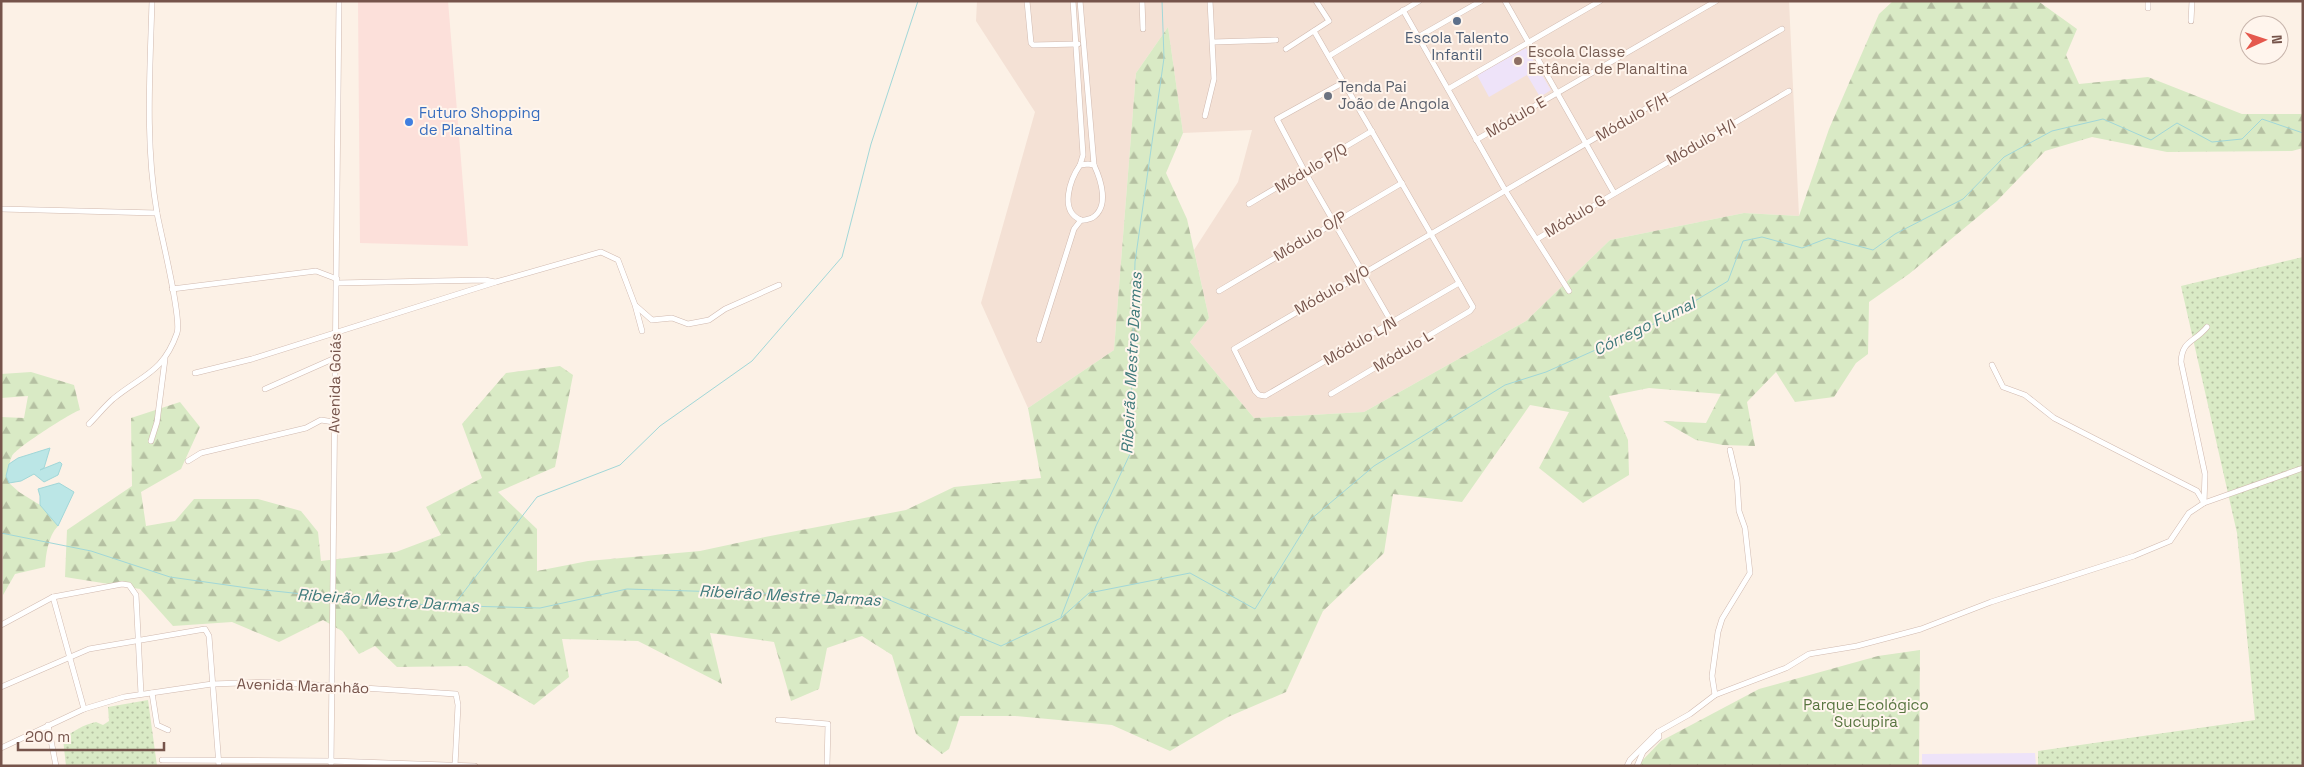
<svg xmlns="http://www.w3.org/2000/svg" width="2304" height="767" viewBox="0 0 2304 767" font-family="'Space Grotesk',sans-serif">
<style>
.residential{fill:#f4e1d5}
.commercial{fill:#fce0da}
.education{fill:#eee3f9}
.grass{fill:url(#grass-dots)}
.forest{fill:url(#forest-firs)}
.water{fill:#bbe6e6;stroke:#a1d7d8}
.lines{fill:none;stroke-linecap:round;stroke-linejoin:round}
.stream{stroke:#a1d7d8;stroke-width:1}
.minor-casing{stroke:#d0b9af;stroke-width:6}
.minor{stroke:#fff;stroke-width:5}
.service-dot{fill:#5c6f8a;stroke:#fff5ed;stroke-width:2}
.education-dot{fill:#8d6e63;stroke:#fff5ed;stroke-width:2}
.worship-dot{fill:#6b7280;stroke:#fff5ed;stroke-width:2}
.shop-dot{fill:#3f7fe0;stroke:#fff5ed;stroke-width:2}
.labels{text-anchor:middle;stroke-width:4;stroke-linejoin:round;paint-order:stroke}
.service-label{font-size:15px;fill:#4e5e75;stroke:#fff5ed}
.education-label{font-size:15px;fill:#785e54;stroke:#fff5ed;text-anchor:start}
.worship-label{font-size:15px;fill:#5b616d;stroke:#fff5ed;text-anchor:start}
.shop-label{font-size:15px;fill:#366cbe;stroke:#fff5ed;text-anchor:start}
.street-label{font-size:15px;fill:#76544b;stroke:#fff5ed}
.park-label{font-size:15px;fill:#587540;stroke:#fff5ed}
.water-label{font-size:16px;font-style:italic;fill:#3f7a7b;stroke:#fff5ed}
</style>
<defs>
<pattern id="grass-dots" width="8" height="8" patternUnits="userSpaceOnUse" patternTransform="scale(1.25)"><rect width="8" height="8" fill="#d9eac5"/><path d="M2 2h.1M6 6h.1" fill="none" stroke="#b5c0a2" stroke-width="1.8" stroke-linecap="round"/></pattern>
<pattern id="forest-firs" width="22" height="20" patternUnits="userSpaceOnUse" patternTransform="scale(1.25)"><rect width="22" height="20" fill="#d9eac5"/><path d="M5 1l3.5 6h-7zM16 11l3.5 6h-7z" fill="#b5c0a2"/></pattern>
</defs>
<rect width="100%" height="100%" fill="#fcf1e6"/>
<path class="residential" d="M977,1H1789L1799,216L1744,213L1610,240L1526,321L1364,412L1254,418L1190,342L1209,318L1194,250L1238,182L1252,130L1183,133L1168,27L1136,73L1114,350L1028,408L981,303L1035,112L976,21Z"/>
<path class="commercial" d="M358,1H448L468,246L360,243Z"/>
<g class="education">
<path d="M1526,48L1551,90L1540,97L1527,75L1489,97L1477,75Z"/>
<path d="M2035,753L2036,766H1922V754Z"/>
</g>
<g class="grass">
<path d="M2303,257V766H2038V751L2255,720L2237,533L2181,286Z"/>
<path d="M148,700L157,766H66L63,739C73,731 83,725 96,722L103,725L109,721L108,707Z"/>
</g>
<g class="forest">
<path d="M1893,1H2038L2077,29L2066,55L2079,84L2148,77L2242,114H2303V148L2292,151L2167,152L2092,137L2045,151L1997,201L1909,274L1869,302L1868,354L1856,363L1834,397L1795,402L1776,372L1747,402L1755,446L1723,445L1696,440L1663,421L1706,423L1721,394L1649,388L1609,396L1628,440L1629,475L1583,503L1539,468L1569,412L1530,405L1462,502L1393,494L1384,553L1323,611L1286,692L1228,717L1170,751L1112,725L1015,716H960L949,749L942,754L916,734L892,655L862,636L827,648L819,689L791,701L774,642L710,633L722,684L638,641L562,639L569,677L534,705L467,666L397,667L375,646L359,654L342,631L323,620L279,642L232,622L173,626L140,589L65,577L67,530L132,486L131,418L180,402L200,427L181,469L141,492L146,526L175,521L194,499H258L301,511L318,532L321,561L396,552L441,535L426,507L482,478L462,424L506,373L560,366L573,375L555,467L498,492L537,529V571L588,561L700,551L765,537L906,510L954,487L1041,478L1028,408L1114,350L1136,73L1168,27L1183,133L1166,173L1187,219L1209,318L1190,342L1254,418L1364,412L1526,321L1610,240L1744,213L1799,216L1829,129L1879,14Z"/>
<path d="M31,372L74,385L80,410C69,414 16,448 12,456C8,464 9,473 9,483L19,492L40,505L58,526C48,536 46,554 45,567L15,574L3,595L1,417L24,418L28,396L1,398V374Z"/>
<path d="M1920,650L1919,766H1637L1661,741L1759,689L1878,656Z"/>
</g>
<g class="water">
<path d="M50,448L44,468L40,470L60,462L62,464L58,475L44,482L34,474L21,481L9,483L6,476L9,464L18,458Z"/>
<path d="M59,483L74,492L58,526L40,505V496L38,489Z"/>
</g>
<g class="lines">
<g class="stream">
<path d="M1,533L91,551L170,577L255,589L331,597"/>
<path d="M335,597L427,605L540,608L627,589L882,597L1001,646L1061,618L1089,593L1190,573L1255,609L1310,520L1374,466L1505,385L1546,372L1665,319L1728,281L1743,241L1762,237L1802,248L1828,238L1873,250L1895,234L1963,199L2004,157L2052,131L2103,119L2151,140L2177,123L2212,142L2242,139L2262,119L2303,133"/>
<path d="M453,606L537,497L620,465L660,426L752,361L842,257L871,144L918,1"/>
<path d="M1061,617L1096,526L1130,454L1135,262L1164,58L1162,1"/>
</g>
<g class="minor-casing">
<g id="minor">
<path d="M1027,1L1031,43L1033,45L1078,44"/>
<path d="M1073,1L1083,155L1080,165"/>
<path d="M1080,1L1094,165"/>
<path d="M1142,1L1143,29"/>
<path d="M1505,1L1614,193"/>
<path d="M2148,1V8"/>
<path d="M1403,10L1505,190L1569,291"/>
<path d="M2191,21L2192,1"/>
<path d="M1314,31L1473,307L1470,311L1331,394"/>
<path d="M1418,37L1481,1"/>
<path d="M1213,42L1276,40"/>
<path d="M1286,49L1329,21L1316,1"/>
<path d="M1329,56L1419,1"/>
<path d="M1344,82L1277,119L1305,172L1392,323"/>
<path d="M1448,89L1600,1"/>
<path d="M1205,116L1214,79L1210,1"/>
<path d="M1476,140L1716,1"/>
<path d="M1088,164L1094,165C1101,180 1110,207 1092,218C1089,219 1084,221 1081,220C1058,211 1071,178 1080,165Z"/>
<path d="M1249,204L1372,131"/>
<path d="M1,209L157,213"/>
<path d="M1537,239L1789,91"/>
<path d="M337,283L485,280L495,282"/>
<path d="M1459,283L1265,396L1259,395L1255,391L1234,349L1782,29"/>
<path d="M172,289L316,271L337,279"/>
<path d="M1219,291L1402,183"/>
<path d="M636,306L652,320L672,318L688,324L709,320L725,309L779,285"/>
<path d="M1039,340L1074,229L1081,220"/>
<path d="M1992,365L2003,387L2025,395L2054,418L2197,491L2204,503L2303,468"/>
<path d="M195,373L252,359L496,282L601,252L618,260L635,305L642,331"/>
<path d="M265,389L335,358"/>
<path d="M89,424C97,416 104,407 113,399C142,375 163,373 177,333C182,318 161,235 157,213C145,143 150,72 152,1"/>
<path d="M151,441L157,422L165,359"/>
<path d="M188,461L201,453L306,428L321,420L334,422"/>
<path d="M53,597L84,709"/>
<path d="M1,625L53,597L122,584L129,585L136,595L141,694"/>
<path d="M1,687L89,649L205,629L209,636L219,766"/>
<path d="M152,693L157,725L168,730"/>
<path d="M1715,695L1712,676L1718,632L1722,619L1750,573L1745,528L1739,511L1737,480L1730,450"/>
<path d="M778,720L828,724L827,766"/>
<path d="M48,725L56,766"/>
<path d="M1,748L84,709L124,697L212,684L271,682L456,694L458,705L455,766"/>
<path d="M162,760L331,761L475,766"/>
<path d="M331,766L339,1"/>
<path d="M1627,766L1630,760L1658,732L1690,714L1715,695L1786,668L1809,654L1857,646L1921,629L1991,602L2134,556L2170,541L2189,513L2204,503L2205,474L2181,362C2182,340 2194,343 2207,327"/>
<path d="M1637,766L1643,752L1659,737L1658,732"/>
</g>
</g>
<use href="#minor" class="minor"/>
</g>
<circle class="service-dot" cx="1457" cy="21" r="5"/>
<circle class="education-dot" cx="1518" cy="61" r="5"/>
<circle class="worship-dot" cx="1328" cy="96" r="5"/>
<circle class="shop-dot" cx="409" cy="122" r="5"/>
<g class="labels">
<g class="service-label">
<text x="1457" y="43">Escola Talento<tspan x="1457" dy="17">Infantil</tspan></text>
</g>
<g class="education-label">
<text x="1528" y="57">Escola Classe<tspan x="1528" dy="17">Estância de Planaltina</tspan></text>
</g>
<g class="worship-label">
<text x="1338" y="92">Tenda Pai<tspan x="1338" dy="17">João de Angola</tspan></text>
</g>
<g class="shop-label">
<text x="419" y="118">Futuro Shopping<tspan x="419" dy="17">de Planaltina</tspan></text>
</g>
<g class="street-label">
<text transform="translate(1516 117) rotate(-30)" y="5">Módulo E</text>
<text transform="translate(1632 117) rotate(-30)" y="5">Módulo F/H</text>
<text transform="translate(1701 142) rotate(-30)" y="5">Módulo H/I</text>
<text transform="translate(1311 168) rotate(-31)" y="5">Módulo P/Q</text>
<text transform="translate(1575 216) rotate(-31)" y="5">Módulo G</text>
<text transform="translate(1310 236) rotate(-31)" y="5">Módulo O/P</text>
<text transform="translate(1332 290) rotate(-30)" y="5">Módulo N/O</text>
<text transform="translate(1360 341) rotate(-30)" y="5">Módulo L/N</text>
<text transform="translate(1403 351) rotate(-31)" y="5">Módulo L</text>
<text transform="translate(335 383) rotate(-89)" y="5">Avenida Goiás</text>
<text transform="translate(303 686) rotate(2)" y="5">Avenida Maranhão</text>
</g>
<g class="park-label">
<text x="1866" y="710">Parque Ecológico<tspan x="1866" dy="17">Sucupira</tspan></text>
</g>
<g class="water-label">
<text transform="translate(1644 326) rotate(-26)" y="6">Córrego Fumal</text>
<text transform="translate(1131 363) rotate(-87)" y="6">Ribeirão Mestre Darmas</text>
<text transform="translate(790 595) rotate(3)" y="6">Ribeirão Mestre Darmas</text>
<text transform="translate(388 600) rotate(4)" y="6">Ribeirão Mestre Darmas</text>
</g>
</g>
<rect width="2304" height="767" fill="none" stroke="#76544b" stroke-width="5"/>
<g transform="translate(2264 40) rotate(87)"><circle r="24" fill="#fff5ed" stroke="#c8b5ac"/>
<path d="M0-4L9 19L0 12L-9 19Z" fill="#e5584d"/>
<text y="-8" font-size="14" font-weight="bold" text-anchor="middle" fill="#76544b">N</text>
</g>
<path d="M18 742v8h146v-8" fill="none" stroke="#76544b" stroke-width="2.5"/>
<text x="25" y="742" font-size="15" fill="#76544b" stroke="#fff5ed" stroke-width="4" paint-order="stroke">200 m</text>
</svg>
